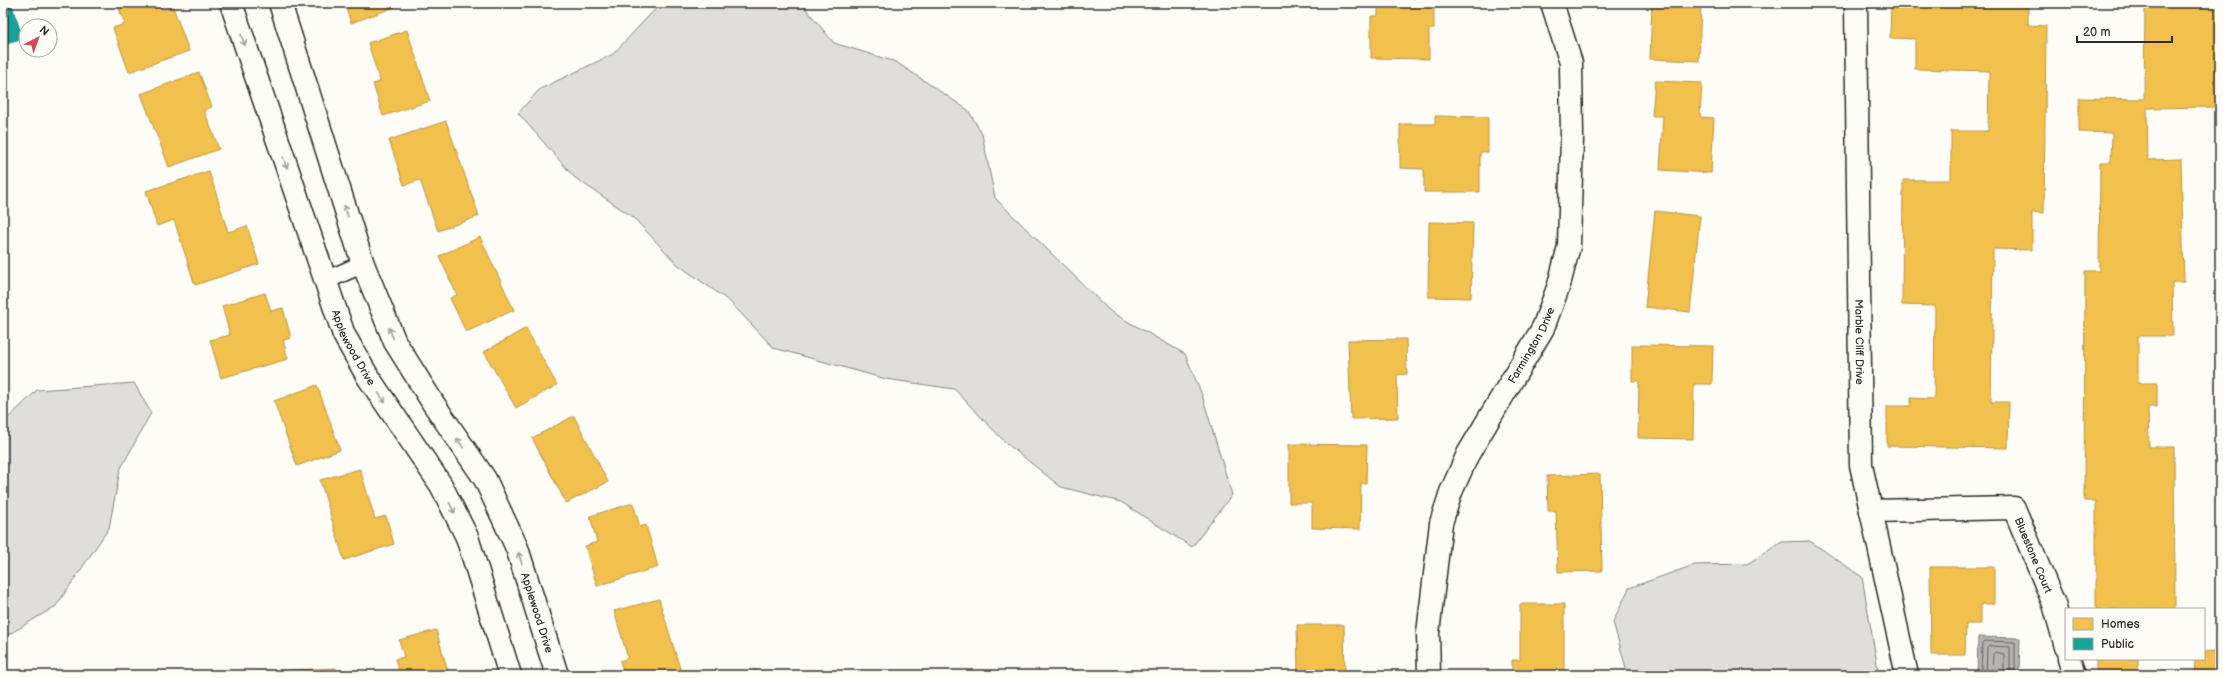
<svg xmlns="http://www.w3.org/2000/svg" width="2223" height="678" viewBox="0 0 2223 678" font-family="'Balsamiq Sans',sans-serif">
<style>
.green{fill:#dfdeda;stroke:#858482}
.water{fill:#b5b4b1;stroke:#7e7d7b}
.homes{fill:#f2c14e;stroke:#b69444}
.public{fill:#17a398;stroke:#1d7f77}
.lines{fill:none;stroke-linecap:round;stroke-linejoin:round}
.shore{stroke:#626261;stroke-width:1}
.lane-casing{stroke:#2b2b2b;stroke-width:20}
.street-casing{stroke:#2b2b2b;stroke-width:25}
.lane{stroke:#fdfcf7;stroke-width:17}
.street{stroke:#fdfcf7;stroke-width:22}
.oneway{stroke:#9e9e9b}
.labels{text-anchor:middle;stroke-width:4;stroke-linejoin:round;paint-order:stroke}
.street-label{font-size:11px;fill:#2b2b2b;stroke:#fdfcf7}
</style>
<rect width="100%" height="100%" fill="#fdfcf7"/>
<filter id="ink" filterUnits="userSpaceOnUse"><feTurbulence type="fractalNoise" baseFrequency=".025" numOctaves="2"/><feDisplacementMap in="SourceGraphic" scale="8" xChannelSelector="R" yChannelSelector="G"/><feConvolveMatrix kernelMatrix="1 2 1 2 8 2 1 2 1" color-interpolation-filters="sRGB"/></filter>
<g filter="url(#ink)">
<g class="green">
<path d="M661,3H801L834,43L896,62L968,110L982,134L995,198L1111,312L1185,354L1202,395L1232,495L1192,547L1121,502L1061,487L1006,443L954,389L886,379L774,348L729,301L677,264L633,217L574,177L518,113L540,89L613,54Z"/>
<path d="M134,383L151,413L120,470L109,528L56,606L3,638V423L37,390Z"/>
<path d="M1810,541L1862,577L1879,675H1628L1613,622L1629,588L1694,565L1747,564L1782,542Z"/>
</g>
<path class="water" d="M1978,637L2020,638L2019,675H1977Z"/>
<g class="homes">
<path d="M117,3H160L162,10L173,7L189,51L129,72L113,28L125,24Z"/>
<path d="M344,3H394L395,7L351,23Z"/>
<path d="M1378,3H1434V29H1429V59L1371,58V16H1378Z"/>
<path d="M1652,3H1701L1699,61L1650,59Z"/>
<path d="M1891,3H2028V25L2046,26L2044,213L2032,212V250L1993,249L1991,402H2009L2008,448L1887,446V406H1911V398L1934,399L1935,306L1902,305L1903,180H1951V131H1988L1989,71L1915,69V39L1890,38Z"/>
<path d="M2145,3H2203V8H2220V107L2147,108L2148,160L2181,159L2184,282H2172L2173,336H2138V383H2157V407H2148L2149,447H2174L2175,609H2096V501H2084L2085,271H2099L2100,162H2111L2112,133L2079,132V98L2144,99Z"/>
<path d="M407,30L430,101L383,116L373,84L380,82L368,43Z"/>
<path d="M199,72L212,107L204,110L219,149L169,167L141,94Z"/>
<path d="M1655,81L1702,83L1700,117L1714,118L1711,173L1660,170L1663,116H1652Z"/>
<path d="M1435,116L1488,117V152H1480V192H1424V169L1400,168V124H1435Z"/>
<path d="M446,121L479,216L438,231L420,180L404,185L389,140Z"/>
<path d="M209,171L228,232L247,226L259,264L195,285L174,220L157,226L146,191Z"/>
<path d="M1655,211L1700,216L1690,312L1645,307Z"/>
<path d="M1429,222L1473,223L1471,298L1428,297Z"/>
<path d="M480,237L514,310L466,332L450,298L457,295L439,256Z"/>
<path d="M265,293L271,311L283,308L291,338L283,340L288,359L221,378L210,340L230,335L222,306Z"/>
<path d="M526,328L557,385L516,408L484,352Z"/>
<path d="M1406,339L1407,374L1397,375L1398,418L1351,419L1348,340Z"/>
<path d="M1632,345L1713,346L1712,384H1694L1693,439L1638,438L1639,381H1632Z"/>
<path d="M317,385L340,450L297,466L274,401Z"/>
<path d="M574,416L608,482L566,503L532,438Z"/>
<path d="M1289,444L1367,445L1366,484L1361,483L1360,529L1312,528V503H1289Z"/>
<path d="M360,469L375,519L386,516L394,544L344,560L320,480Z"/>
<path d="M1600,474L1602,571L1558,572L1556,511H1548L1547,476Z"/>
<path d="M633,503L640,527L646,525L658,567L597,586L585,546L597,542L590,516Z"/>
<path d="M1930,567H1994V604H1981V624H1966L1965,655H1931Z"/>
<path d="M659,599L682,675H624L620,661L628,658L614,611Z"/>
<path d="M1520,604H1564V675H1512V660H1520Z"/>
<path d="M1297,625H1344L1345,675H1298Z"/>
<path d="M436,630L449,675H400L395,659L404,657L399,640Z"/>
<path d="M2204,651L2220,652V675H2194L2195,659H2204Z"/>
<rect x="2096" y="659" width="42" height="16"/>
<path d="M336,668L337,675H254V672Z"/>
<path d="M754,670L769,675H752Z"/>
</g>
<path class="public" d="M3,3H11L23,39L3,45Z"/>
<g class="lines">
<g class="shore">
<path d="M1981,675L1982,643L1984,641L2015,642V675"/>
<path d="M1986,675L1987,648L1989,646L2010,647V675"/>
<path d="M1992,675L1993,654L1995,652L2004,654V675"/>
</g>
<g class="lane-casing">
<path id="lane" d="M324,281L363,264"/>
</g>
<g class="street-casing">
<g id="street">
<path id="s1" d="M231,3L344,335L368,377L441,485L467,537L510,675"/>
<path id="s2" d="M280,3L363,264L395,342L433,403L485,479L517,548L557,675"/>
<path id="s3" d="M1856,3L1861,465L1907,675"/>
<path id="s4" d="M1871,511L2014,508L2054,604L2066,647"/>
<path d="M2069,659L2074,675"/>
<path id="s5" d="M1429,675L1428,633L1441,523L1451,492L1468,454L1543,328L1559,285L1569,246L1572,138L1571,63L1552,3"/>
</g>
</g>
<use href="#lane" class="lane"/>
<use href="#street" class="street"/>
</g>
<defs><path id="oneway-shaft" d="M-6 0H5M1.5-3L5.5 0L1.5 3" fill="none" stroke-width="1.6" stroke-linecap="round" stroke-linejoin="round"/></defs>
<g class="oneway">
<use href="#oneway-shaft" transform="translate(243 40) rotate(71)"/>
<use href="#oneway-shaft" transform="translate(285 163) rotate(71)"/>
<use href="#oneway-shaft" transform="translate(346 211) rotate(-108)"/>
<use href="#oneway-shaft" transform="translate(391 333) rotate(-112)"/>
<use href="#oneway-shaft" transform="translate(382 398) rotate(56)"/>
<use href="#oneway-shaft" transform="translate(460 443) rotate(-124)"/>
<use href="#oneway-shaft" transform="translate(452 508) rotate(63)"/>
<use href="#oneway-shaft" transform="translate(520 558) rotate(-108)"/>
</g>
</g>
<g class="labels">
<g class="street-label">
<text dy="4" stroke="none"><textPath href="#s3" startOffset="339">Marble Cliff Drive</textPath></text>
<text dy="4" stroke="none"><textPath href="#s5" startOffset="353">Farmington Drive</textPath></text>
<text dy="4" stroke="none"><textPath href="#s1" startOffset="366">Applewood Drive</textPath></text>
<text dy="4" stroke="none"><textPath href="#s4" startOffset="194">Bluestone Court</textPath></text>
<text dy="4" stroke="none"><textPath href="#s2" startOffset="666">Applewood Drive</textPath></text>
</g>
</g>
<rect width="2223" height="678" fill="none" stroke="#fdfcf7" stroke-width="16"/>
<rect x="8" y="8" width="2207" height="662" fill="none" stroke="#2b2b2b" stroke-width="1.5" filter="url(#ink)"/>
<rect x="2065" y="608" width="140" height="52" fill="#fdfcf7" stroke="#a9a8a5"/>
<rect x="2073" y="618" width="20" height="12" fill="#f2c14e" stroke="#a9a8a5"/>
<text x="2101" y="628" font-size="12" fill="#2b2b2b">Homes</text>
<rect x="2073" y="638" width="20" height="12" fill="#17a398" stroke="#a9a8a5"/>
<text x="2101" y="648" font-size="12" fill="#2b2b2b">Public</text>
<g transform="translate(38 38) rotate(41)"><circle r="19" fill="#fdfcf7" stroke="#a9a8a5"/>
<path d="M0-3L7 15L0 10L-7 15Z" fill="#d1495b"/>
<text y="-6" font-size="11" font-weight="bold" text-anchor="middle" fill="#2b2b2b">N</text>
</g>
<path d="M2077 36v6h95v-6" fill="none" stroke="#2b2b2b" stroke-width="2"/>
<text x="2083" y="36" font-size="12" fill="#2b2b2b" stroke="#fdfcf7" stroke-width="3" paint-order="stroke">20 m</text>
</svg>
